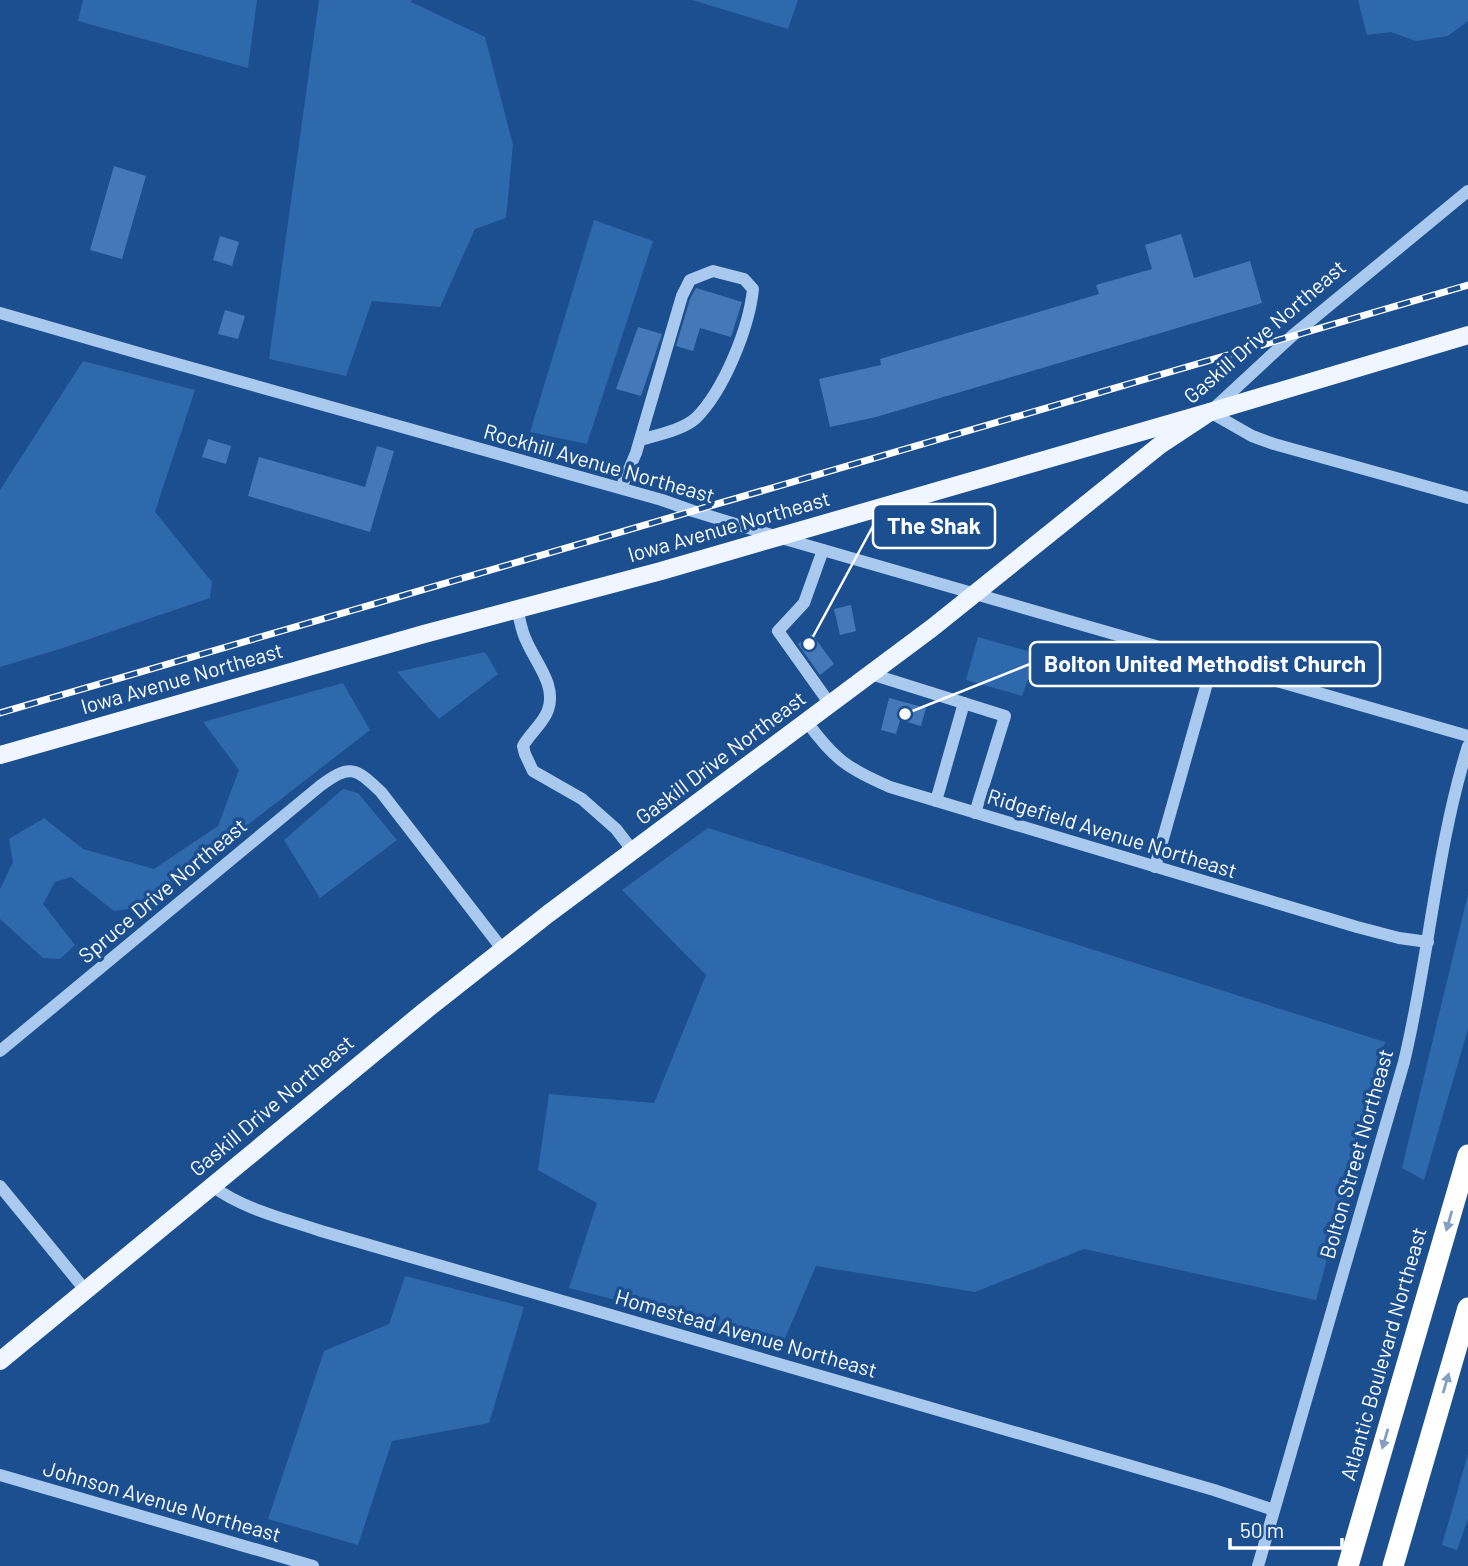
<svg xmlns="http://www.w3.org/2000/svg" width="1468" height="1566" viewBox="0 0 1468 1566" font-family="Barlow,sans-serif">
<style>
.green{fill:#2e69ad}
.building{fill:#4478b7}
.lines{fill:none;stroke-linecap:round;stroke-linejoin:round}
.minor{stroke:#a9c9ee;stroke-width:12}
.major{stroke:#f0f6ff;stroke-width:18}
.highway{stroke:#fff;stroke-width:21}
.rail-casing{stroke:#fff;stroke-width:7}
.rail{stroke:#1b4f8f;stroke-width:4.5;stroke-dasharray:13;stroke-linecap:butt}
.oneway{fill:#829ec1}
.labels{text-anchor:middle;stroke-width:7;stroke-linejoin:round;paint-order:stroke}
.street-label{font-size:21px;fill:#fff;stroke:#1b4f8f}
.leader{fill:none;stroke:#fff;stroke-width:2.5}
.callout-dot{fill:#fff;stroke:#1b4f8f;stroke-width:2.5}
.callout{fill:#1b4f8f;stroke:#fff;stroke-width:2.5}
.callout-label{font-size:23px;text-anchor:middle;font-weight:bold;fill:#fff}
</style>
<rect width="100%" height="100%" fill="#1b4f8f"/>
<g class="green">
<path d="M83,0H257L248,68L78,21Z"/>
<path d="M319,0H412L411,2L485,37L513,145L506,218L475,229L440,307L372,301L346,376L269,359Z"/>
<path d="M692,0H798L788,29Z"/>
<path d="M1358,0H1468V21L1448,36L1416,41L1391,32L1367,35Z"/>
<path d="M594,220L653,241L587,444L530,432Z"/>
<path d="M83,361L195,390L155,512L212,582L210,598L60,649L0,667V490Z"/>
<path d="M978,637L1055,659L1048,684L1028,679L1022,696L966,680Z"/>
<path d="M485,652L498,674L439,719L397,672Z"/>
<path d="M343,683L370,730L142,907L114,911L71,877L55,882L43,904L75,945L60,959L43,958L0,919V889L13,862L9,839L44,818L83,849L154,869L218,826L239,770L203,722Z"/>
<path d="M343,789L358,793L397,840L320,898L284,840Z"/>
<path d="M708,828L1385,1042L1316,1300L1084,1249L975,1292L816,1266L783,1343L569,1288L597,1203L538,1170L549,1094L654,1103L706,975L622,890Z"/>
<path d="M1468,894V1029L1424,1180L1402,1168Z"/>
<path d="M405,1276L524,1307L489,1423L392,1441L358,1545L268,1519L324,1351L389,1324Z"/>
<path d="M1468,1454V1519L1457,1550L1442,1545Z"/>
</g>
<g class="building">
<path d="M114,166L146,176L122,259L90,250Z"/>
<path d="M1181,234L1194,278L1250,261L1262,303L876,417L830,427L819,379L881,365L880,359L1099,294L1096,285L1152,269L1145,245Z"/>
<path d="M220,236L239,242L232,266L213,260Z"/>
<path d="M696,288L742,302L731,337L700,328L693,351L676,346L690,299Z"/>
<path d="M225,310L245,316L238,339L218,334Z"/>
<path d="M638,327L662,334L641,396L616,389Z"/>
<path d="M208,439L231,446L226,464L202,457Z"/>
<path d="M377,446L394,451L370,532L248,496L259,457L365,487Z"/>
<path d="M851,605L856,631L840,635L834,609Z"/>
<path d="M812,634L834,664L820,675L798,644Z"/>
<path d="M889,698L926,708L921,726L900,720L896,734L881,730Z"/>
</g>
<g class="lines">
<g class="minor">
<path d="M1468,191L1292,336L1210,412L1252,436L1274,444L1468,498"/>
<path d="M0,313L149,356L662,500L693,511L778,537L1468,736"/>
<path d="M621,488L636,453L682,296L690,280L713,271L744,279L753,289C749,328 724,390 696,418C683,430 657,435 640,440"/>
<path d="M823,550L804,603L778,631L830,704"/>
<path d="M517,609C520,619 521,630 526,640C535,662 557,685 548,710C543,724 530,733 523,746L525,754L533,771L582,799L616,829L633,851"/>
<path d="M871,674L1005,716L975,813"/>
<path d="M807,722C834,759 848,769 890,787L1357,927L1399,938L1428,942"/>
<path d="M936,801L964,703"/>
<path d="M1155,867L1213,662"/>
<path d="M0,1051L320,786C350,764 355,767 381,792L503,950"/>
<path d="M0,1186L86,1291"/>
<path d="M212,1186C245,1210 283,1218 321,1231L1214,1490L1274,1510"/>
<path d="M0,1475L313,1566"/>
<path d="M1258,1566L1404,1062C1429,958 1436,849 1468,746"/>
</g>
<g class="major">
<path d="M0,755L424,634L661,571L778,537L1210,412L1468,335"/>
<path d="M0,1361L426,1010L548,914L932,628L1160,445L1210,412"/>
</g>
<g class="highway">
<path d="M1348,1566L1468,1155"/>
<path d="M1393,1566L1468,1308"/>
</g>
<g class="rail-casing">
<path id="rail" d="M0,713L1468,285"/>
</g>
<use href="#rail" class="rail"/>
</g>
<defs><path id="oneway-solid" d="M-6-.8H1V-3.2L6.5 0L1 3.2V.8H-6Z" transform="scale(1.75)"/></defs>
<g class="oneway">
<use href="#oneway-solid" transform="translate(1449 1221) rotate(106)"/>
<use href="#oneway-solid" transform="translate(1446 1383) rotate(-74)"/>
<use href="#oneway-solid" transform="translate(1385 1439) rotate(106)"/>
</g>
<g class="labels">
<g class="street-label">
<text transform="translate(1265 332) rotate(-41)" y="7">Gaskill Drive Northeast</text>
<text transform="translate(599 464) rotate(16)" y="7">Rockhill Avenue Northeast</text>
<text transform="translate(729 527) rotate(-16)" y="7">Iowa Avenue Northeast</text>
<text transform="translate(182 679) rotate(-16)" y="7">Iowa Avenue Northeast</text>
<text transform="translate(721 758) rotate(-37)" y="7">Gaskill Drive Northeast</text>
<text transform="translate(1112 834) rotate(17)" y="7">Ridgefield Avenue Northeast</text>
<text transform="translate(163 891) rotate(-40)" y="7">Spruce Drive Northeast</text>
<text transform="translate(272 1106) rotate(-40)" y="7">Gaskill Drive Northeast</text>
<text transform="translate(1357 1154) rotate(-74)" y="7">Bolton Street Northeast</text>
<text transform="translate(746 1334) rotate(16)" y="7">Homestead Avenue Northeast</text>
<text transform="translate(1384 1354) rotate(-74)" y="7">Atlantic Boulevard Northeast</text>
<text transform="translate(162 1502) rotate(16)" y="7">Johnson Avenue Northeast</text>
</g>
</g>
<path class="leader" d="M809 644L873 526M905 714L1030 664"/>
<g class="callout-dot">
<circle cx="809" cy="644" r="7"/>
<circle cx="905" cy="714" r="7"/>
</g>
<g class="callout">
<rect x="873" y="504" width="122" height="44" rx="7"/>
<rect x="1030" y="642" width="350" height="44" rx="7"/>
</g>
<g class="callout-label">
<text x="934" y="534">The Shak</text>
<text x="1205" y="672">Bolton United Methodist Church</text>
</g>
<path d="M1230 1538v10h112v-10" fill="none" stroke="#ffffff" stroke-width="3.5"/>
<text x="1240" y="1538" font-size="21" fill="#ffffff" stroke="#1b4f8f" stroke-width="5" paint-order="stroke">50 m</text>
</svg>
